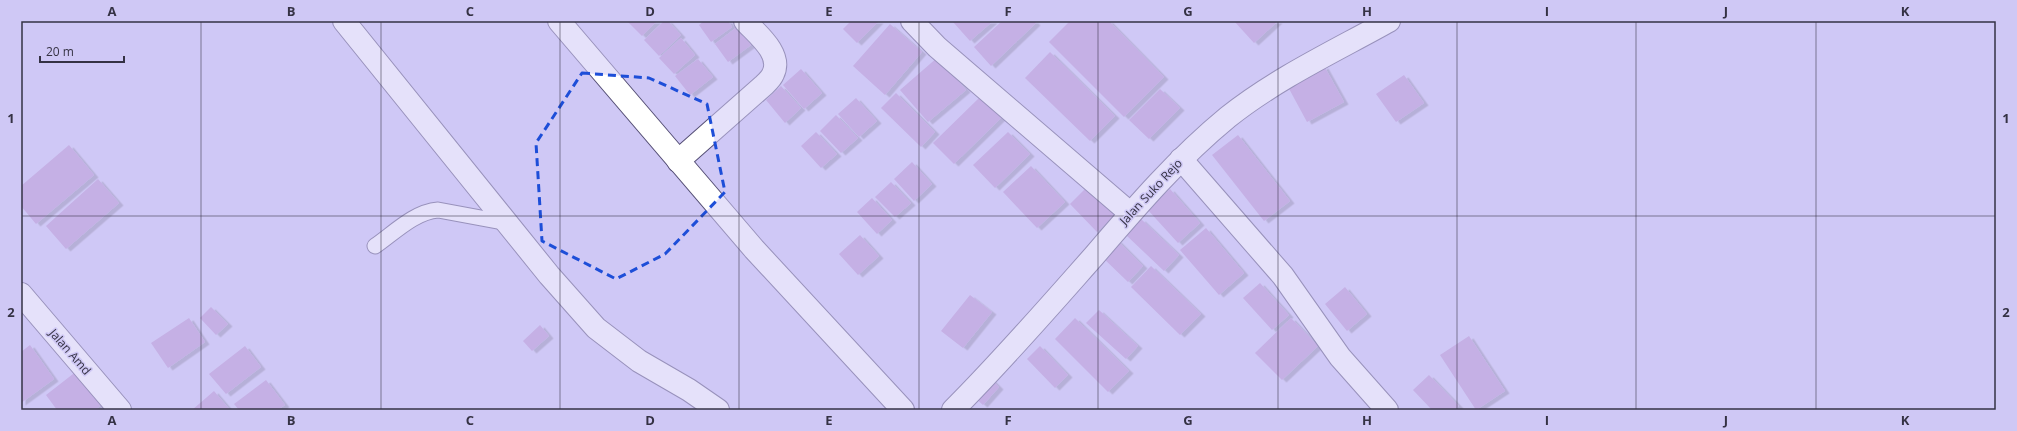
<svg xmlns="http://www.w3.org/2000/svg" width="2017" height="431" viewBox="0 0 2017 431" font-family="'Open Sans',sans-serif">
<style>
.building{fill:#b892d0;filter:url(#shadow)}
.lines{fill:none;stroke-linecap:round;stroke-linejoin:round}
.service-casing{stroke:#554f75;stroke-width:17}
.minor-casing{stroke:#554f75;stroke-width:24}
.secondary-casing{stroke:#554f75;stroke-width:24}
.service{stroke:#fff;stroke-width:15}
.minor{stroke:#fff;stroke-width:22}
.secondary{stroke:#fff;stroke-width:22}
.marked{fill:none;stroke:#1d4ed8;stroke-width:3;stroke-dasharray:8 5;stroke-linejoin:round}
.grid{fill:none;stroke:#353244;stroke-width:1;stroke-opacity:0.55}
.labels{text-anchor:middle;stroke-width:3;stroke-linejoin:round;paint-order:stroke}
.street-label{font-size:12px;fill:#353244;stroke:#cfc8f5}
.neatline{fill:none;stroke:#353244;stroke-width:1.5}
.grid-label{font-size:13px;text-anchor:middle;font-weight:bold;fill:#353244}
</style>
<defs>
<filter id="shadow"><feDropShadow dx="4.5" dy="2.5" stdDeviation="0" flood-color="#0004"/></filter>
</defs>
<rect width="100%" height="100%" fill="#cfc8f5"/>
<g class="building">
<path d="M627,21H657L642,36Z"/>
<path d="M664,21H668L681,35L659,56L644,40Z"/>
<path d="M704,21H728L732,27L711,42L699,25Z"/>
<path d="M851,21H879L857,43L843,29Z"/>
<path d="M993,21L970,41L953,22L954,21Z"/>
<path d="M1002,21H1034L1036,23L991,66L974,47Z"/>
<path d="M1070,21H1109L1164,77L1124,117L1049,42Z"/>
<path d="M1234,21H1278L1254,43Z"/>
<path d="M890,24L922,52L885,95L853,66Z"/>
<path d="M737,27L751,45L728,62L715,44Z"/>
<path d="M681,38L695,55L674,74L659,58Z"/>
<path d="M1050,52L1115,116L1090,141L1025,78Z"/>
<path d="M938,57L966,90L928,122L900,90Z"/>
<path d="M698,59L713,77L690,95L675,76Z"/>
<path d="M1324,66L1344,102L1307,122L1287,85Z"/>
<path d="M801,69L822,93L804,109L783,85Z"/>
<path d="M1404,75L1424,103L1396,122L1376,94Z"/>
<path d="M781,86L801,108L785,123L766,100Z"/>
<path d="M1160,89L1180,108L1149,139L1129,120Z"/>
<path d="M896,93L935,132L921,147L881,108Z"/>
<path d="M981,96L1002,117L954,164L933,143Z"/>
<path d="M856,98L877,121L859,137L838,114Z"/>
<path d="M836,115L858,138L841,153L820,131Z"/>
<path d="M816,132L837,154L821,168L801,146Z"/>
<path d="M1008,132L1030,154L995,188L973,165Z"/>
<path d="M1238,135L1290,201L1264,221L1212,155Z"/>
<path d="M69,145L94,175L36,224L21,206V186Z"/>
<path d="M912,162L932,184L914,201L894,179Z"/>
<path d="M1031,166L1065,202L1037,228L1003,192Z"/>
<path d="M98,179L119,203L66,249L46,226Z"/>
<path d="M891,182L911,203L895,217L875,197Z"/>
<path d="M1087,187L1115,215L1097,232L1070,204Z"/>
<path d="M1170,189L1200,223L1178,243L1147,209Z"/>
<path d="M872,198L892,220L877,234L857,212Z"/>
<path d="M1141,219L1179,255L1164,271L1126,235Z"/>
<path d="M1206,228L1244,273L1219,295L1180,250Z"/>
<path d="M860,235L879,256L858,275L839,254Z"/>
<path d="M1117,240L1143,266L1128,282L1101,256Z"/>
<path d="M1151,266L1201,314L1180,335L1131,287Z"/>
<path d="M1260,283L1289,315L1272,330L1243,298Z"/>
<path d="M1345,287L1367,314L1347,331L1325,304Z"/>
<path d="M970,295L992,312L963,348L941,331Z"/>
<path d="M211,307L228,324L216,335L200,318Z"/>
<path d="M1099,310L1138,346L1126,359L1086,323Z"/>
<path d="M189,318L205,342L168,368L151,343Z"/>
<path d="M1075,318L1129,371L1108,392L1055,339Z"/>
<path d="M1291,318L1318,346L1282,380L1255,353Z"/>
<path d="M540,325L549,336L532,351L523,341Z"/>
<path d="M1469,336L1505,391L1476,410L1440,355Z"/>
<path d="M30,345L54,379L21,403V352Z"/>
<path d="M245,346L261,367L226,394L209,374Z"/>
<path d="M1040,346L1068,375L1055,388L1027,359Z"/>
<path d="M82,367L107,400L95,410H57L46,395Z"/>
<path d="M1429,375L1459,406L1454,410H1432L1413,390Z"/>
<path d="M990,378L999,387L983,405L974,397Z"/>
<path d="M266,380L285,405L277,410H239L234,404Z"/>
<path d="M214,391L230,410H192Z"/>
</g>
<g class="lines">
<g class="service-casing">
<path id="service" d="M375,246C394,233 414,212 438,210L508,223"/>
</g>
<g class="minor-casing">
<g id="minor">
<path d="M344,21L549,275L596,328L639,361L689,390L718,410"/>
<path d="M559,21L754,249L903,410"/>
<path d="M912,21L937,47L966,72L1130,213"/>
<path d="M1181,159L1283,276L1340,357L1387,410"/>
<path d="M678,161L763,86C766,83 771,79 773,74C783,54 757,34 745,21"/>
<path d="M21,294L120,410"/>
</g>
</g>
<g class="secondary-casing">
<path id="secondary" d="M953,410C1002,361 1048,308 1094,256C1136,207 1178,158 1228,117C1277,78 1335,51 1389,21"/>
</g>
<use href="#service" class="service"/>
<use href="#minor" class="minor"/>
<use href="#secondary" class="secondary"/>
</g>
<path d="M0 0H2017V431H0ZM582,73L649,78L707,104L725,192L665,254L616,279L542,241L536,143Z" fill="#cfc8f5" fill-opacity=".55" fill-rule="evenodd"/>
<path class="marked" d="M582,73L649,78L707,104L725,192L665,254L616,279L542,241L536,143Z"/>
<path class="grid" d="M201,21V410M381,21V410M560,21V410M739,21V410M919,21V410M1098,21V410M1278,21V410M1457,21V410M1636,21V410M1816,21V410M21,216H1996"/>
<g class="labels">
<g class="street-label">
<text transform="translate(1151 192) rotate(-47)" y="4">Jalan Suko Rejo</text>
<text transform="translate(70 352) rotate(49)" y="4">Jalan Amd</text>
</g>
</g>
<rect width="2017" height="431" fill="none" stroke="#cfc8f5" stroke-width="44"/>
<path d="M40 56v6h84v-6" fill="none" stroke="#353244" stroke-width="2"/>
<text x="46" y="56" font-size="12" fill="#353244" stroke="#cfc8f5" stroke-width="3" paint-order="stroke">20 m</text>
<rect x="22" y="22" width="1973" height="387" class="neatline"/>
<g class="grid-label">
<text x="112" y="16">A</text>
<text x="291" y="16">B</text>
<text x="470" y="16">C</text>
<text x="650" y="16">D</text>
<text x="829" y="16">E</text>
<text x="1008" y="16">F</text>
<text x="1188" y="16">G</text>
<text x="1367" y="16">H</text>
<text x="1547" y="16">I</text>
<text x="1726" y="16">J</text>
<text x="1905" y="16">K</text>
<text x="11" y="123">1</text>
<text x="2006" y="123">1</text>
<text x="11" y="317">2</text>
<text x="2006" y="317">2</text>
<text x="112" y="425">A</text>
<text x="291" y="425">B</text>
<text x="470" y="425">C</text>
<text x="650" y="425">D</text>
<text x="829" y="425">E</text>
<text x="1008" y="425">F</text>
<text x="1188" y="425">G</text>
<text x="1367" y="425">H</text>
<text x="1547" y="425">I</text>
<text x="1726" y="425">J</text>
<text x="1905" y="425">K</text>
</g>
</svg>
